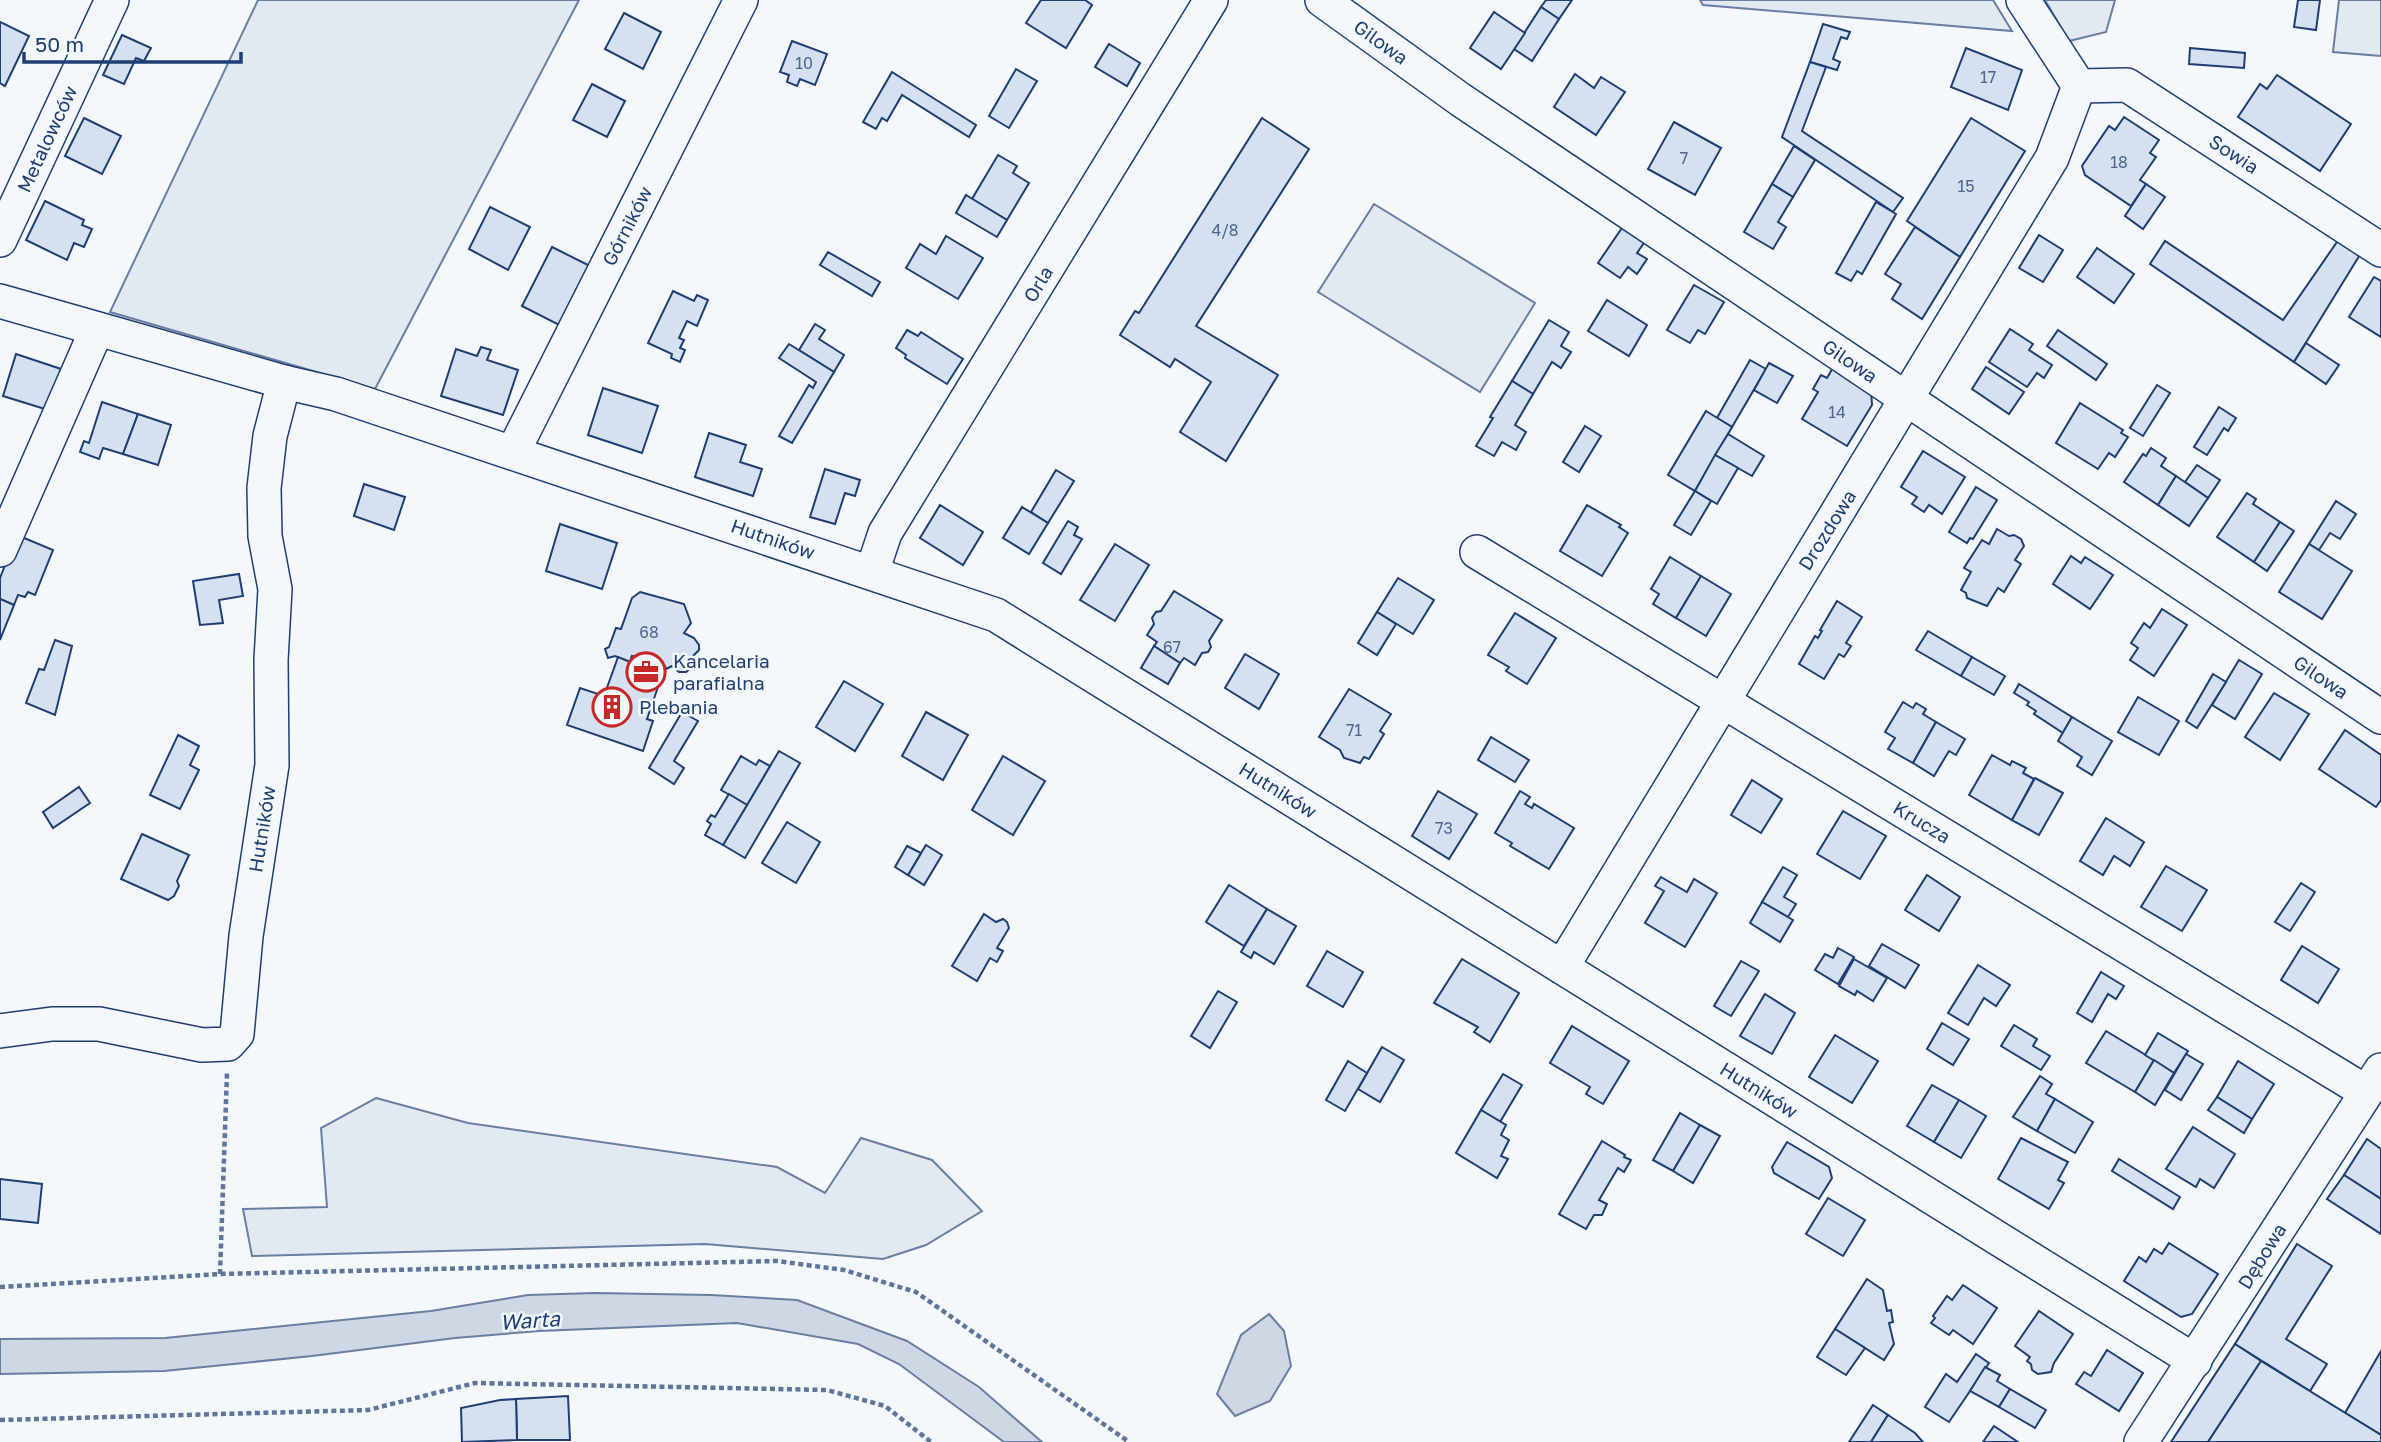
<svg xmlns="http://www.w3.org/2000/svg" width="2381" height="1442" viewBox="0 0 2381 1442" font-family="'Golos Text',sans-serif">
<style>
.green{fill:#e3e9f0;stroke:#687fa3;stroke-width:2}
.water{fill:#cfd7e4;stroke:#687fa3;stroke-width:2}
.building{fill:#d5e0f0;stroke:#1d3f73;stroke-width:2}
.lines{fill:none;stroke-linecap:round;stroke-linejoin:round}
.minor-casing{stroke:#1d3f73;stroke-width:36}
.path{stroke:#5e769c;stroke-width:4.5;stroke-dasharray:5 3.5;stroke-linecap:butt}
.minor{stroke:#f4f7fb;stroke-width:33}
.labels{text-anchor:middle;stroke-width:5;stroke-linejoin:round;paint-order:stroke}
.number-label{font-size:16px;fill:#4b6792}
.street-label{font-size:19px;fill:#1d3f73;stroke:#f4f7fb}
.poi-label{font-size:19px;fill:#1d3f73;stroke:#f4f7fb;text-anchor:start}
.water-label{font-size:21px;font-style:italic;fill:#1d3f73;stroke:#f4f7fb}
</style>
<rect width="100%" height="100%" fill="#f4f7fb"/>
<g class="green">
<path d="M258,0H579L375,389L110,312Z"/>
<path d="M1700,0H1993L2012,31L1703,5Z"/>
<path d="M2045,0H2115L2106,32L2069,41Z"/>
<path d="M2339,0H2381V56L2333,52Z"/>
<path d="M1374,204L1535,303L1480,392L1318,292Z"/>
<path d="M376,1098L468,1123L777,1167L825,1193L861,1138L932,1160L982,1211L926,1245L883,1259L705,1244L252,1256L243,1209L327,1207L321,1128Z"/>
</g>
<g class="water">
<path d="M595,1293L711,1295L797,1300L907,1341L979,1387L1042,1442H1004L899,1364L858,1344L737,1323L539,1331L455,1338L312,1356L164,1371L0,1374V1339L165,1338L431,1311L528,1295Z"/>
<path d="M1269,1314L1284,1331L1291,1366L1270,1401L1235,1416L1217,1394L1241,1335Z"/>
</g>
<g class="building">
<path d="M1041,0H1085L1092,5L1066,48L1026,23Z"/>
<path d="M1546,0H1572L1559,19L1541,7Z"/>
<path d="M2298,0H2320L2316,30L2294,27Z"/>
<path d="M1541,7L1559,19L1532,61L1514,49Z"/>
<path d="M1494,12L1525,33L1501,69L1470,48Z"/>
<path d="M624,13L661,32L643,69L605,49Z"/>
<path d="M0,22L29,36L5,86L0,83Z"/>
<path d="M1823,24L1850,32L1847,39L1841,37L1833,59L1840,62L1837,70L1810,62Z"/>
<path d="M122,35L151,48L144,61L136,58L124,84L103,75Z"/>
<path d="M792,41L827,54L815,85L800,79L797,86L787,82L789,75L780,72Z"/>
<path d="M1109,44L1140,63L1127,86L1095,67Z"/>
<path d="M1966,48L2022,70L2008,110L1951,87Z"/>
<path d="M2190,48L2245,53L2244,68L2189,64Z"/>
<path d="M1810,62L1826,67L1802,131L1903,198L1893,212L1782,137Z"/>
<path d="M1016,69L1037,81L1009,128L989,116Z"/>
<path d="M892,72L976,125L969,137L902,95L887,121L882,118L876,129L863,122Z"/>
<path d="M1575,74L1594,88L1601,77L1625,92L1596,135L1554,107Z"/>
<path d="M2277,75L2351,124L2320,171L2238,117L2260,84L2267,89Z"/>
<path d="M592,84L625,101L607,137L573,120Z"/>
<path d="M2124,117L2159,140L2150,153L2156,157L2140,180L2146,184L2131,206L2085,175L2082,166L2109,126L2115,130Z"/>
<path d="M84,118L121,136L102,174L65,156Z"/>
<path d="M1262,118L1309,149L1196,326L1278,375L1226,461L1180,432L1211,382L1175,359L1170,367L1120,335L1135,311L1139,313Z"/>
<path d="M1971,118L2025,151L1960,257L1907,221Z"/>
<path d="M1674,122L1721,148L1695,195L1648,169Z"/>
<path d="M1794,146L1815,160L1793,197L1772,184Z"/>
<path d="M998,155L1017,166L1013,173L1029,183L1007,220L972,199Z"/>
<path d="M1772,184L1793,197L1778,222L1786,227L1773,249L1744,232Z"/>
<path d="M2146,184L2165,197L2143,229L2125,216Z"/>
<path d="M966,195L1007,220L997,237L956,213Z"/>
<path d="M45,201L84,220L82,225L92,229L84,247L74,243L67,260L26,240Z"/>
<path d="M1876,202L1896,214L1862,274L1857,271L1851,281L1836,273Z"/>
<path d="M490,207L530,227L508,270L469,249Z"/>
<path d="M1624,225L1646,240L1637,253L1647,259L1637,274L1628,267L1620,278L1598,263Z"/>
<path d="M1915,227L1960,257L1922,319L1892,299L1901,284L1885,274Z"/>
<path d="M2039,235L2063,250L2043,282L2019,268Z"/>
<path d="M946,236L983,258L958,299L906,268L920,244L936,254Z"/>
<path d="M2339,239L2361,253L2294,362L2150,264L2165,241L2283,320Z"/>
<path d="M552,247L594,268L565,328L522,306Z"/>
<path d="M2097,248L2134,274L2114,303L2077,277Z"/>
<path d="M828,252L880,282L872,296L820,265Z"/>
<path d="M2374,277L2381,281V337L2349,317Z"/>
<path d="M1694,285L1724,302L1705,334L1698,330L1690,343L1667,330Z"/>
<path d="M673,291L694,301L697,295L708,300L697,326L687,321L679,338L684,340L680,348L685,350L680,362L671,358L672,354L648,343Z"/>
<path d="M1607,300L1647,325L1629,356L1588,331Z"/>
<path d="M1549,320L1569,332L1561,346L1571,352L1561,368L1552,362L1533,394L1512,381Z"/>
<path d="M815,324L825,330L819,339L844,355L834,372L799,350Z"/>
<path d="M2010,329L2033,344L2029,350L2052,365L2044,378L2037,373L2027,387L1989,362Z"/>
<path d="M907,330L918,336L921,332L963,359L947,384L905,358L906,355L896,348Z"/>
<path d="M2058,330L2107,364L2096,380L2047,346Z"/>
<path d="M2306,343L2339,365L2326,384L2294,362Z"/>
<path d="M789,344L834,372L792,443L779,436L809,385L813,388L816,382L779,358Z"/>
<path d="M481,347L491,350L487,360L518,370L503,415L441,396L456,349L477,356Z"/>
<path d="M16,354L61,369L48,410L3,396Z"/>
<path d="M1750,360L1766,369L1732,427L1717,418Z"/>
<path d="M1769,363L1793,376L1777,403L1754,390Z"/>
<path d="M1834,366L1871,389L1872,405L1847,446L1802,419L1818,392L1813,389L1821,375L1827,378Z"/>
<path d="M1986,367L2024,392L2009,414L1972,389Z"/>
<path d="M1512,381L1533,394L1515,425L1526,432L1516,450L1502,442L1494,456L1476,446L1493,418L1490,417Z"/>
<path d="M2157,385L2170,393L2143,436L2130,428Z"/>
<path d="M603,388L658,406L642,453L588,435Z"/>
<path d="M102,402L138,414L123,454L103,448L99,459L80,452L84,441L89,443Z"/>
<path d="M2080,403L2123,430L2121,433L2128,437L2115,457L2109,453L2098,469L2056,443Z"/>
<path d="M2219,407L2236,418L2228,431L2224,428L2207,455L2194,447Z"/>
<path d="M1706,411L1732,427L1695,491L1668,475Z"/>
<path d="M138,414L171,425L158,465L123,454Z"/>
<path d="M1585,426L1601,436L1579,472L1563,462Z"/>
<path d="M709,433L746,445L740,462L762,469L753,496L695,477Z"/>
<path d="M1728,434L1764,456L1752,476L1715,455Z"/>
<path d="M2151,448L2166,458L2161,466L2176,476L2158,505L2124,482L2143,454L2146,456Z"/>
<path d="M1923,451L1965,477L1942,514L1929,505L1924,512L1912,504L1917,497L1901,487Z"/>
<path d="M1715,455L1738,468L1717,504L1695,491Z"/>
<path d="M2197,465L2220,480L2208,498L2185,482Z"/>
<path d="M825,469L860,480L855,496L845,493L835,524L810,517Z"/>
<path d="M1056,470L1074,481L1048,523L1031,512Z"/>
<path d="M2176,476L2208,498L2189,526L2158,505Z"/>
<path d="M364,484L405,497L394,530L354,516Z"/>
<path d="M1976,487L1997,500L1973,539L1970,538L1967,543L1949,532Z"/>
<path d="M1695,491L1711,501L1691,535L1674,525Z"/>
<path d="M2247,493L2256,499L2253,504L2280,522L2254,562L2217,537Z"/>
<path d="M2336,501L2356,514L2340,539L2330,533L2319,550L2309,544Z"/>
<path d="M940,505L983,532L963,565L920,538Z"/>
<path d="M1587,505L1621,525L1619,527L1628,533L1602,576L1560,551Z"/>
<path d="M1022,507L1048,523L1029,554L1003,538Z"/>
<path d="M1068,521L1078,527L1074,535L1082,539L1061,574L1043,563Z"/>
<path d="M2280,522L2294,531L2267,571L2254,562Z"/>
<path d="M560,524L617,543L602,589L546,571Z"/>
<path d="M1997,529L2009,536L2014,535L2021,539L2024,546L2015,560L2021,564L2004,592L1998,588L1987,606L1967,598L1966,593L1961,590L1971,572L1964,568L1982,540L1989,544Z"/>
<path d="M17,535L53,550L35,595L28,592L25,597L18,595L14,605L0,599V578Z"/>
<path d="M1115,544L1149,565L1115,621L1080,600Z"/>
<path d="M2309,544L2352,571L2322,619L2279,592Z"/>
<path d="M2071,556L2081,563L2085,557L2113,575L2090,609L2053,584Z"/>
<path d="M1670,557L1701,576L1676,618L1653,604L1659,594L1651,589Z"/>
<path d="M239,574L243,596L219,600L223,623L200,625L193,581Z"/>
<path d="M1701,576L1731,594L1706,636L1676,618Z"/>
<path d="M1398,578L1434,600L1413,634L1377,612Z"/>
<path d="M1174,591L1222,620L1209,641L1211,647L1208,652L1202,653L1195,665L1184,658L1180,663L1154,646L1157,642L1147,635L1154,624L1152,618L1156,612L1161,611Z"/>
<path d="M640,592L684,604L691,623L684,633L694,638L699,645V650L692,657V667L686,672H679L672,666L666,669L665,666L632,656L630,662L615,656L608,658L605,649L609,647L616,628L621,629L632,598Z"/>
<path d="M0,599L14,605L0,640Z"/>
<path d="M1837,601L1862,617L1846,643L1851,646L1844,657L1839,654L1824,679L1799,664L1815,636L1818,638L1822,631L1820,630Z"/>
<path d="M2162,609L2187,625L2154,676L2130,660L2138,648L2131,643L2144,623L2150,628Z"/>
<path d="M1377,612L1396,624L1377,655L1358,643Z"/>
<path d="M1515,613L1556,638L1527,684L1506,671L1509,667L1488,655Z"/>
<path d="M1928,631L1972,657L1961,676L1916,650Z"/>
<path d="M55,640L72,646L55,715L26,703L39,669L44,670Z"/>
<path d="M1154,646L1180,663L1168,684L1141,668Z"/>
<path d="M1245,654L1279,674L1259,709L1225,688Z"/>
<path d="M632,656L659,664L652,685L658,687L647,719L653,721L643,751L567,725L580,688L604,696L618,657L630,662Z"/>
<path d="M1972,657L2005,676L1994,695L1961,676Z"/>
<path d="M2239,660L2262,674L2235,719L2212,705Z"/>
<path d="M2213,674L2226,682L2197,728L2186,721Z"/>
<path d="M844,681L883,704L855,751L816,727Z"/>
<path d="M2019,684L2072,717L2063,733L2034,714L2036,711L2027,705L2029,702L2014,693Z"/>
<path d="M1349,689L1391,714L1380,731L1384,734L1369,759L1364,757L1360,763L1344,758L1340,750L1319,737Z"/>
<path d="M2274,693L2309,714L2280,760L2245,737Z"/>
<path d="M2138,697L2179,721L2159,755L2118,732Z"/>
<path d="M1903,702L1913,708L1916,703L1926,709L1923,714L1936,722L1913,763L1888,749L1895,738L1885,732Z"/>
<path d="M682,712L698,721L674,761L684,768L674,784L649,768Z"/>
<path d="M926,712L968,735L943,780L902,756Z"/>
<path d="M2072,717L2112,741L2092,775L2077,766L2082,757L2058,741Z"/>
<path d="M1936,722L1965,739L1956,755L1949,751L1934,776L1913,763Z"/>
<path d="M2345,730L2381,755V800L2376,807L2319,769Z"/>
<path d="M178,735L199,746L190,765L199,770L180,809L150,795Z"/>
<path d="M1491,737L1529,760L1515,782L1478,760Z"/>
<path d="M779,751L800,763L745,858L723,845Z"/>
<path d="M1992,755L2010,765L2012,761L2026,768L2023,773L2034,779L2012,820L1969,795Z"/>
<path d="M741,756L756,765L759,760L770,766L747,805L721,790Z"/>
<path d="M1003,756L1045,781L1013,835L972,810Z"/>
<path d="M2035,778L2063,793L2039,835L2012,820Z"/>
<path d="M1752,780L1782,799L1761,833L1731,815Z"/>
<path d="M79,787L90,803L53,828L43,812Z"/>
<path d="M1438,791L1477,814L1449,859L1412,836Z"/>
<path d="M1520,791L1530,797L1525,804L1532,808L1534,804L1574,828L1549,869L1510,846L1512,843L1495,833Z"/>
<path d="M729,794L747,805L723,845L705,835L711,824L707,821L711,815L715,817Z"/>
<path d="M1843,811L1886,836L1860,879L1817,854Z"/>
<path d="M2106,818L2144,842L2130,866L2114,856L2103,875L2080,861Z"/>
<path d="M787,822L820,842L796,883L762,863Z"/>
<path d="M142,834L189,855L177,881L179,886L174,896L168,900L121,879Z"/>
<path d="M926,845L942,855L924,885L908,875Z"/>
<path d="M907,846L921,853L908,875L895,867Z"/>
<path d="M2166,866L2207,890L2182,931L2141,907Z"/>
<path d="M1783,867L1797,875L1784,897L1796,904L1788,917L1762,902Z"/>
<path d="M1927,875L1960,897L1939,931L1905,910Z"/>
<path d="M1661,877L1687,892L1694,879L1717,893L1685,947L1645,923L1664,891L1655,886Z"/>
<path d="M2301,883L2315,892L2290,931L2275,922Z"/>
<path d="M1229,885L1267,909L1244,946L1206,922Z"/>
<path d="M1762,902L1793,920L1780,942L1750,923Z"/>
<path d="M1267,909L1296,926L1274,964L1254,952L1251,958L1241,952Z"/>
<path d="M984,914L996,922L1003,919L1007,922L1009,928L997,948L1003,951L997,962L990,958L977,981L952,966Z"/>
<path d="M1882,944L1919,965L1905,988L1869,966Z"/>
<path d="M2302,946L2339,969L2318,1003L2281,980Z"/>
<path d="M1838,948L1854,957L1838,984L1815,970L1825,954L1833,958Z"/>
<path d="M1327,951L1363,972L1343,1007L1307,986Z"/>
<path d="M1462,959L1519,993L1490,1042L1474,1032L1478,1027L1434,1003Z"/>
<path d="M1854,959L1887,978L1873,1001L1857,991L1855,995L1839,986Z"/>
<path d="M1741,961L1759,971L1731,1016L1714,1006Z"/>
<path d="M1978,965L2010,985L1996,1006L1984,998L1968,1025L1948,1013Z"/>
<path d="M2101,972L2124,986L2116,999L2108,994L2092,1022L2077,1013Z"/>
<path d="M1218,991L1237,1002L1210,1048L1191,1036Z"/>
<path d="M1765,994L1795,1013L1772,1054L1740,1036Z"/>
<path d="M1942,1023L1969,1039L1953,1065L1927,1049Z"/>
<path d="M2014,1025L2037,1039L2033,1046L2050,1056L2041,1070L2001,1046Z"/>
<path d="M1572,1026L1629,1061L1603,1104L1586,1094L1590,1087L1550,1063Z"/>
<path d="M2106,1031L2154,1060L2135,1092L2086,1063Z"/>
<path d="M2158,1033L2188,1051L2174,1073L2145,1055Z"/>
<path d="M1835,1035L1878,1061L1852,1103L1809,1077Z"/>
<path d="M1382,1047L1404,1060L1380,1102L1358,1089Z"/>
<path d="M2186,1054L2203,1064L2181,1100L2165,1090Z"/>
<path d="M2154,1060L2174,1073L2155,1105L2135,1092Z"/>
<path d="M1348,1061L1367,1073L1345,1111L1326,1100Z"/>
<path d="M2238,1061L2274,1084L2252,1119L2217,1097Z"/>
<path d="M1503,1074L1522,1085L1500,1122L1481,1110Z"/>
<path d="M2040,1076L2052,1084L2046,1094L2055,1099L2037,1131L2013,1117Z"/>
<path d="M1932,1085L1959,1100L1934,1142L1907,1126Z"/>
<path d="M2217,1097L2252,1119L2244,1133L2208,1110Z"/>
<path d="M2055,1099L2093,1122L2075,1153L2037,1131Z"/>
<path d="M1959,1100L1986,1116L1961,1158L1934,1142Z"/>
<path d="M1481,1110L1506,1125L1501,1135L1509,1140L1501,1156L1508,1159L1497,1178L1456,1153Z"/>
<path d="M1680,1113L1700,1125L1673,1171L1653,1160Z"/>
<path d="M1700,1125L1720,1136L1693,1183L1673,1171Z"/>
<path d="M2193,1127L2235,1154L2214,1188L2200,1179L2196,1187L2166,1169Z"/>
<path d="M2021,1138L2068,1162L2058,1180L2064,1183L2049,1209L1998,1179Z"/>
<path d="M2367,1139L2381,1149V1199L2344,1175Z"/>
<path d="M1602,1141L1625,1155L1624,1157L1631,1160L1624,1172L1618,1168L1599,1200L1607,1204L1602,1215H1594L1586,1229L1559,1214Z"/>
<path d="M1787,1142L1829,1167L1832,1178L1819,1199L1774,1173L1772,1167Z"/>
<path d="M2119,1159L2180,1197L2173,1209L2112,1171Z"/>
<path d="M2344,1175L2381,1199V1234L2327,1199Z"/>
<path d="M0,1179L42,1184L38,1223L0,1219Z"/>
<path d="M1828,1198L1865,1220L1843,1256L1806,1234Z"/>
<path d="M2169,1243L2218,1274L2192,1314L2181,1317L2124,1281L2139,1257L2146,1262L2154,1249L2162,1254Z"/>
<path d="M2297,1244L2332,1266L2286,1339L2327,1364L2310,1391L2235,1344Z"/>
<path d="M1867,1279L1883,1290L1887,1311L1891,1310L1893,1322L1889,1323L1894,1344L1884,1360L1835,1329Z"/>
<path d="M1963,1285L1997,1308L1973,1344L1953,1330L1949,1335L1931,1323L1935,1318L1933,1316L1947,1296L1952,1300Z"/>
<path d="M2039,1311L2073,1334L2054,1363L2051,1372L2038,1374L2032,1370L2031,1364L2027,1361L2030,1357L2015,1346Z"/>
<path d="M1835,1329L1865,1348L1846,1375L1817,1357Z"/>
<path d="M2235,1344L2261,1361L2208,1442H2171Z"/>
<path d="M2107,1350L2143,1373L2119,1411L2076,1384L2084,1372L2091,1376Z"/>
<path d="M2381,1351V1435L2345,1413Z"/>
<path d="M1976,1354L1989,1363L1949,1422L1925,1407L1946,1374L1957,1382Z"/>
<path d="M2261,1361L2381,1435V1442H2208Z"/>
<path d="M1985,1367L2000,1375L1997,1381L2010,1389L1999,1407L1970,1391Z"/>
<path d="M2010,1389L2046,1410L2035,1428L1999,1407Z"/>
<path d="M568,1396L570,1440H517L516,1399Z"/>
<path d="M516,1399L517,1440L462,1442L461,1408L500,1400Z"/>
<path d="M1873,1405L1888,1415L1871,1442H1849Z"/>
<path d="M1888,1415L1915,1433L1923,1442H1871Z"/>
<path d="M1994,1426L2018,1442H1983Z"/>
</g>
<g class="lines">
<g class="minor-casing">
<g id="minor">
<path d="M1322,0L1461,100L2381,717"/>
<path d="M2023,0L2079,86"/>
<path d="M2079,86L2127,85L2381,250"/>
<path d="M0,240L112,0"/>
<path d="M0,301L284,382L336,394L996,615L2195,1361"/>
<path d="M513,452L741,0"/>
<path d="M0,550L97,329"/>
<path d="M1477,552L2366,1092"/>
<path d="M872,572L885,533L1211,0"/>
<path d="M1562,967L2052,158L2079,86"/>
<path d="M0,1031L52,1024H99L202,1045L228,1044L237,1034L246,936L272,765L271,660L275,589L265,536L264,488L270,436L284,382"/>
<path d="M2141,1442L2381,1070"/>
</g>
</g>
<g class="path">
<path d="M220,1274L227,1072"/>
<path d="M0,1287L220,1274L777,1261L844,1270L916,1292L1129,1442"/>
<path d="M0,1420L368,1410L475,1383L827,1390L885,1406L931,1442"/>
</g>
<use href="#minor" class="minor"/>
</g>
<defs>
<g id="office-ring" transform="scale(2.0125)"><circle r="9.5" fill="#f4f7fb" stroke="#c62828" stroke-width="1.5"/><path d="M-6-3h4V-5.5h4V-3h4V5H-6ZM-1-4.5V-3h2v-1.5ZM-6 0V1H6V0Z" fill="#c62828"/></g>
<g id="building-ring" transform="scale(2.0125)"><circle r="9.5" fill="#f4f7fb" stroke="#c62828" stroke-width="1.5"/><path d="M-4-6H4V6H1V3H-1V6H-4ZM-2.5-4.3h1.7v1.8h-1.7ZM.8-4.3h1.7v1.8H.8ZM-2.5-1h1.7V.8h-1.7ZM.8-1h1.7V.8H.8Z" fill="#c62828"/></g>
</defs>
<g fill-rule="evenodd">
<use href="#office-ring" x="646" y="672"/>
<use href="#building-ring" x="612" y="707"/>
</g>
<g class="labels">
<g class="number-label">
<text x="804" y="69">10</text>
<text x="1988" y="83">17</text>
<text x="1684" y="164">7</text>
<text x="2119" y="168">18</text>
<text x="1966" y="192">15</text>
<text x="1225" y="236">4/8</text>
<text x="1837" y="418">14</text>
<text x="649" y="638">68</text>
<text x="1172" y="653">67</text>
<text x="1354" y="736">71</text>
<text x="1444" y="834">73</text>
</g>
<g class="street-label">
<text transform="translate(1381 42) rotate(36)" y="7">Gilowa</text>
<text transform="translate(47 139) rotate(-65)" y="7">Metalowców</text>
<text transform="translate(2234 154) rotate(33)" y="7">Sowia</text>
<text transform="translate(627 226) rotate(-63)" y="7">Górników</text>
<text transform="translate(1038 284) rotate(-59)" y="7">Orla</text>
<text transform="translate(1850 361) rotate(34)" y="7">Gilowa</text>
<text transform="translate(1827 530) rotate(-58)" y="7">Drozdowa</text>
<text transform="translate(773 539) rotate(19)" y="7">Hutników</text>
<text transform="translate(2321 677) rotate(34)" y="7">Gilowa</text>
<text transform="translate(1278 790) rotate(32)" y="7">Hutników</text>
<text transform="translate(1922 822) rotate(31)" y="7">Krucza</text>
<text transform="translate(262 829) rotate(-81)" y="7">Hutników</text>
<text transform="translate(1759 1090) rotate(32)" y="7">Hutników</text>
<text transform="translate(2262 1256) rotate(-58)" y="7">Dębowa</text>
</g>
<g class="poi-label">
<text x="673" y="668">Kancelaria<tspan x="673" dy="22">parafialna</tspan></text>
<text x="639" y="714">Plebania</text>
</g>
<g class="water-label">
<text transform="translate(530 1321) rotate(-4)" y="7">Warta</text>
</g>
</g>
<path d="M24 52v10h217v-10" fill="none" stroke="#1d3f73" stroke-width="3.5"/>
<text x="35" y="52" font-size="21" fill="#1d3f73" stroke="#f4f7fb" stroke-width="5" paint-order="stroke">50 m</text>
</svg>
